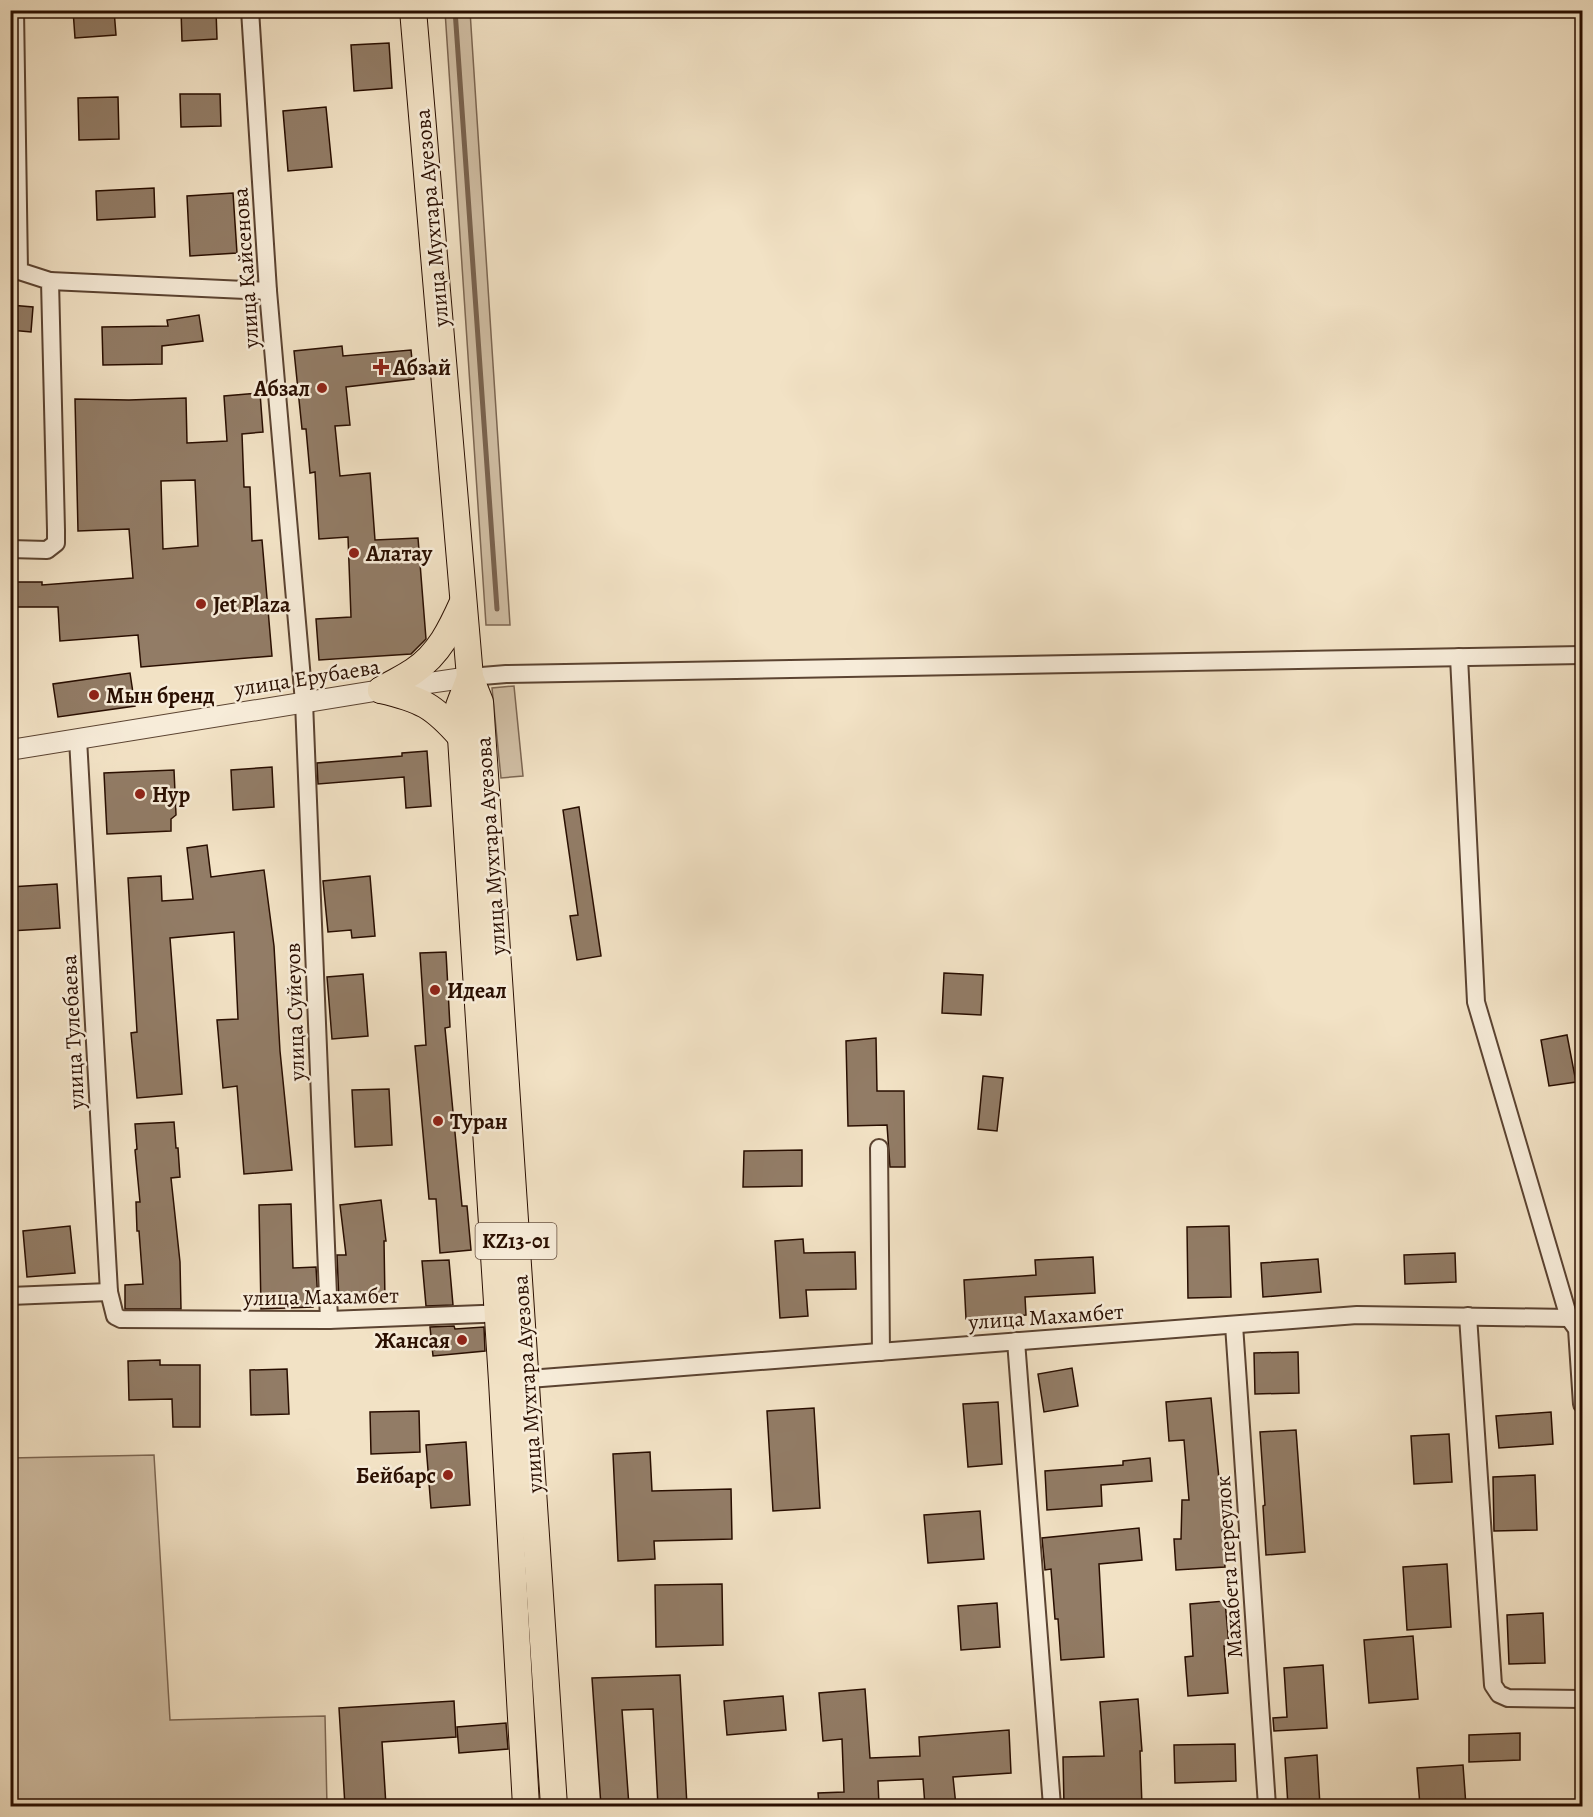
<svg xmlns="http://www.w3.org/2000/svg" width="1593" height="1817" viewBox="0 0 1593 1817" font-family="Alegreya,serif">
<style>
.green{fill:#d0bea4;stroke:#7c6652;stroke-width:1.5}
.lines{fill:none;stroke-linecap:round;stroke-linejoin:round}
.stream{stroke:#79624e;stroke-width:5}
.building{fill:#927c66;stroke:#290e00;stroke-width:1.5;fill-rule:evenodd}
.minor-casing{stroke:#5b4331;stroke-width:20}
.tertiary-casing{stroke:#5b4331;stroke-width:22}
.primary-casing{stroke:#290e00;stroke-width:28}
.minor{stroke:#f7ecd9;stroke-width:16}
.tertiary{stroke:#f7ecd9;stroke-width:20}
.primary{stroke:#f2e2c5;stroke-width:26}
.poi-dot{fill:#8f2418;stroke:#f7ecd9;stroke-width:2}
.labels{text-anchor:middle;stroke-width:5;stroke-linejoin:round;paint-order:stroke}
.shield{fill:#f7ecd9;stroke:#675141;stroke-width:1.5}
.shield-label{font-size:21px;font-weight:bold;fill:#290e00}
.street-label{font-size:22px;fill:#290e00;stroke:#f7ecd9}
.poi-label{font-size:22px;font-weight:bold;fill:#290e00;stroke:#f7ecd9;text-anchor:start}
</style>
<rect width="100%" height="100%" fill="#f2e2c5"/>
<filter id="stains"><feTurbulence type="fractalNoise" baseFrequency=".00333" numOctaves="4"/><feColorMatrix values="0 0 0 0 .2 0 0 0 0 .09 0 0 0 0 .02 0 0 0 .5 -.17"/></filter>
<radialGradient id="worn" r=".72"><stop offset=".6" stop-color="#630" stop-opacity="0"/><stop offset="1" stop-color="#630" stop-opacity=".3"/></radialGradient>
<g class="green">
<path d="M445,11H470L510,625H486Z"/>
<path d="M514,686L523,776L501,778L492,688Z"/>
<path d="M154,1455L170,1720L325,1716L327,1806H11V1458Z"/>
</g>
<g class="lines">
<path class="stream" d="M455,10L497,609"/>
</g>
<g class="building">
<path d="M73,10H114L116,35L75,38Z"/>
<path d="M181,10H216L217,39L182,41Z"/>
<path d="M389,43L392,88L354,91L351,45Z"/>
<path d="M180,94H220L221,126L181,127Z"/>
<path d="M118,97L119,139L79,140L78,98Z"/>
<path d="M326,107L332,167L288,171L283,111Z"/>
<path d="M154,188L155,217L97,220L96,191Z"/>
<path d="M233,193L237,253L190,256L187,196Z"/>
<path d="M10,305L33,307L31,332L10,330Z"/>
<path d="M199,315L203,341L162,346V364L103,365L102,327L168,326L167,320Z"/>
<path d="M342,346L343,356L411,350L414,379L346,387L350,425L335,426L340,476L370,473L375,540L418,538L426,639L411,654L319,660L316,619L351,617L348,537L319,539L315,472L310,473L306,429H302L294,351Z"/>
<path d="M260,393L263,432L242,434L244,487H250L252,541L262,540L272,656L141,667L138,635L60,641L58,607H10V582H42V585L133,578L129,529L78,531L75,399L129,400L186,398L187,443L227,441L224,396ZM195,480L198,546L163,549L161,481Z"/>
<path d="M130,673L135,706L58,717L53,684Z"/>
<path d="M427,751L431,806L406,808L404,777L318,784L317,763L402,756V753Z"/>
<path d="M272,767L274,807L233,810L231,770Z"/>
<path d="M174,770L176,815L171,819V831L107,834L104,773Z"/>
<path d="M579,807L601,956L577,960L570,916L578,915L563,810Z"/>
<path d="M207,845L211,877L264,870L274,946L280,1051L292,1170L244,1174L237,1086L223,1088L217,1020L238,1019L234,932L170,938L182,1094L137,1098L131,1033L137,1032L128,878L161,876L162,901L193,899L187,848Z"/>
<path d="M370,876L375,936L352,938L351,930L328,932L323,881Z"/>
<path d="M57,884L60,928L10,931V887Z"/>
<path d="M446,952L450,1027L445,1028L462,1206H467L471,1250L440,1253L436,1199H429L415,1046L426,1045L420,953Z"/>
<path d="M944,973L983,975L981,1015L942,1013Z"/>
<path d="M363,974L368,1036L332,1039L327,977Z"/>
<path d="M1567,1035L1576,1082L1549,1086L1541,1040Z"/>
<path d="M876,1038L877,1091H904L905,1167H890L887,1125L848,1126L846,1041Z"/>
<path d="M983,1076L1003,1078L997,1131L978,1129Z"/>
<path d="M389,1089L392,1145L355,1147L352,1090Z"/>
<path d="M174,1122L176,1148H178L180,1177L171,1178L180,1262L181,1309H125V1285L143,1284L139,1231H137L136,1202H140L135,1150L137,1149L135,1124Z"/>
<path d="M802,1150V1186L743,1187L744,1151Z"/>
<path d="M381,1200L386,1241H384L385,1301L339,1302L337,1255H346L340,1205Z"/>
<path d="M291,1204L293,1268L316,1267L318,1302H313V1307L261,1309L259,1205Z"/>
<path d="M70,1226L75,1273L27,1277L23,1231Z"/>
<path d="M1229,1226L1231,1297L1188,1298L1187,1227Z"/>
<path d="M803,1239L804,1253L855,1252L856,1289L806,1290L808,1316L780,1318L775,1241Z"/>
<path d="M1455,1253L1456,1282L1405,1284L1404,1255Z"/>
<path d="M1093,1257L1095,1293L1025,1297L1026,1315L966,1319L964,1280L1036,1275L1035,1260Z"/>
<path d="M1318,1259L1321,1292L1263,1297L1261,1263Z"/>
<path d="M449,1260L453,1305L426,1306L422,1261Z"/>
<path d="M454,1326L455,1329L484,1327L485,1351L433,1356L430,1327Z"/>
<path d="M1298,1352L1299,1393L1255,1394L1254,1353Z"/>
<path d="M160,1360V1365H200V1427H173L172,1399L129,1400L128,1361Z"/>
<path d="M1072,1368L1078,1406L1044,1412L1038,1374Z"/>
<path d="M287,1369L289,1414L251,1415L250,1370Z"/>
<path d="M1211,1398L1221,1499H1224V1530H1222L1225,1567L1176,1570L1174,1539H1181L1182,1500H1189L1184,1440L1169,1441L1166,1402Z"/>
<path d="M998,1402L1002,1464L968,1467L963,1404Z"/>
<path d="M814,1408L820,1508L773,1511L767,1411Z"/>
<path d="M419,1411L420,1452L371,1454L370,1412Z"/>
<path d="M1551,1412L1553,1444L1499,1448L1496,1416Z"/>
<path d="M1296,1430L1305,1552L1266,1555L1263,1506L1265,1505L1260,1432Z"/>
<path d="M1449,1434L1452,1482L1414,1484L1411,1436Z"/>
<path d="M466,1442L470,1505L431,1508L426,1445Z"/>
<path d="M650,1452L652,1491L731,1489L732,1539L654,1541L655,1559L618,1561L613,1454Z"/>
<path d="M1150,1458L1152,1481L1101,1485L1102,1506L1047,1510L1045,1471L1123,1465V1461Z"/>
<path d="M1535,1475L1537,1530L1494,1531L1493,1477Z"/>
<path d="M980,1511L984,1559L928,1563L924,1515Z"/>
<path d="M1139,1528L1142,1560L1099,1564L1104,1657L1061,1660L1058,1619H1055L1051,1569L1045,1570L1042,1538Z"/>
<path d="M1447,1564L1451,1627L1407,1630L1403,1567Z"/>
<path d="M722,1584L723,1645L656,1647L655,1585Z"/>
<path d="M1225,1601L1229,1646H1224L1228,1693L1188,1696L1185,1657L1193,1656L1190,1604Z"/>
<path d="M997,1603L1000,1647L961,1650L958,1606Z"/>
<path d="M1543,1613L1545,1663L1509,1664L1507,1615Z"/>
<path d="M1413,1636L1418,1699L1369,1703L1364,1640Z"/>
<path d="M1323,1665L1327,1728L1274,1731L1273,1718L1287,1717L1284,1668Z"/>
<path d="M680,1675L687,1806H658L653,1709L622,1710L629,1806H601L592,1678Z"/>
<path d="M865,1689L870,1758L920,1756L919,1737L1009,1730L1011,1773L953,1777L956,1806H925L923,1779L878,1781L879,1806H819L818,1793L844,1792L842,1739L823,1741L819,1693Z"/>
<path d="M783,1696L786,1730L727,1735L724,1701Z"/>
<path d="M1138,1699L1142,1751H1140L1142,1806H1064L1063,1757L1104,1756L1100,1702Z"/>
<path d="M454,1701L456,1737L382,1742L386,1806H345L339,1708Z"/>
<path d="M506,1723L508,1749L459,1753L457,1727Z"/>
<path d="M1520,1733V1760L1469,1762V1735Z"/>
<path d="M1235,1744L1236,1781L1175,1783L1174,1745Z"/>
<path d="M1317,1755L1320,1806H1288L1285,1758Z"/>
<path d="M1463,1765L1466,1806H1420L1417,1768Z"/>
</g>
<g class="lines">
<g class="minor-casing">
<g id="minor">
<path d="M250,10L268,291L304,702L329,1320"/>
<path d="M50,281L268,291"/>
<path d="M10,549L47,550L56,543V530L50,281L19,271L15,10"/>
<path d="M1459,657L1476,1002L1569,1318L1577,1329L1582,1404"/>
<path d="M470,677L506,674L1582,655"/>
<path d="M78,739L109,1292L115,1316L121,1319L329,1320L507,1313"/>
<path d="M879,1148L881,1352"/>
<path d="M10,1296L109,1292"/>
<path d="M1468,1316L1493,1685L1499,1694L1508,1698L1582,1699"/>
<path d="M1234,1325L1267,1806"/>
<path d="M1016,1341L1052,1806"/>
<path d="M516,1380L1357,1315L1569,1318"/>
</g>
</g>
<g class="tertiary-casing">
<path id="tertiary" d="M10,750L381,690L470,677"/>
</g>
<g class="primary-casing">
<g id="primary">
<path d="M413,10L470,677L480,702C505,1070 531,1438 554,1806"/>
<path d="M470,677L459,706L502,1381L526,1806"/>
<path d="M381,690C392,683 404,678 414,671C439,654 451,629 463,602"/>
<path d="M381,690C421,699 434,706 461,737"/>
</g>
</g>
<use href="#minor" class="minor"/>
<use href="#tertiary" class="tertiary"/>
<use href="#primary" class="primary"/>
</g>
<g class="poi-dot">
<path d="M378 358h6v6h6v6h-6v6h-6v-6h-6v-6h6z"/>
<circle cx="322" cy="388" r="6"/>
<circle cx="354" cy="553" r="6"/>
<circle cx="201" cy="604" r="6"/>
<circle cx="94" cy="695" r="6"/>
<circle cx="140" cy="794" r="6"/>
<circle cx="435" cy="990" r="6"/>
<circle cx="438" cy="1121" r="6"/>
<circle cx="462" cy="1340" r="6"/>
<circle cx="448" cy="1475" r="6"/>
</g>
<g class="labels">
<rect class="shield" x="475.5" y="1223" width="81" height="36" rx="4.5"/>
<g class="shield-label">
<text x="516" y="1248">KZ13-01</text>
</g>
<g class="street-label">
<text transform="translate(431 218) rotate(-95)" y="8">улица Мухтара Ауезова</text>
<text transform="translate(245 268) rotate(-94)" y="8">улица Кайсенова</text>
<text transform="translate(307 677) rotate(-9)" y="8">улица Ерубаева</text>
<text transform="translate(490 846) rotate(-94)" y="8">улица Мухтара Ауезова</text>
<text transform="translate(294 1012) rotate(-92)" y="8">улица Суйеуов</text>
<text transform="translate(72 1032) rotate(-93)" y="8">улица Тулебаева</text>
<text transform="translate(321 1296) rotate(-1)" y="8">улица Махамбет</text>
<text transform="translate(1046 1316) rotate(-4)" y="8">улица Махамбет</text>
<text transform="translate(527 1384) rotate(-94)" y="8">улица Мухтара Ауезова</text>
<text transform="translate(1228 1567) rotate(-94)" y="8">Махабета переулок</text>
</g>
<g class="poi-label">
<text x="393" y="375">Абзай</text>
<text x="310" y="396" text-anchor="end">Абзал</text>
<text x="366" y="561">Алатау</text>
<text x="213" y="612">Jet Plaza</text>
<text x="106" y="703">Мын бренд</text>
<text x="152" y="802">Нур</text>
<text x="447" y="998">Идеал</text>
<text x="450" y="1129">Туран</text>
<text x="450" y="1348" text-anchor="end">Жансая</text>
<text x="436" y="1483" text-anchor="end">Бейбарс</text>
</g>
</g>
<rect width="1593" height="1817" fill="none" stroke="#f2e2c5" stroke-width="36"/>
<rect x="12" y="12" width="1569" height="1793" fill="none" stroke="#290e00" stroke-width="3"/>
<rect x="18" y="18" width="1557" height="1781" fill="none" stroke="#290e00" stroke-width="1.5"/>
<rect width="100%" height="100%" filter="url(#stains)"/>
<rect width="100%" height="100%" fill="url(#worn)"/>
</svg>
